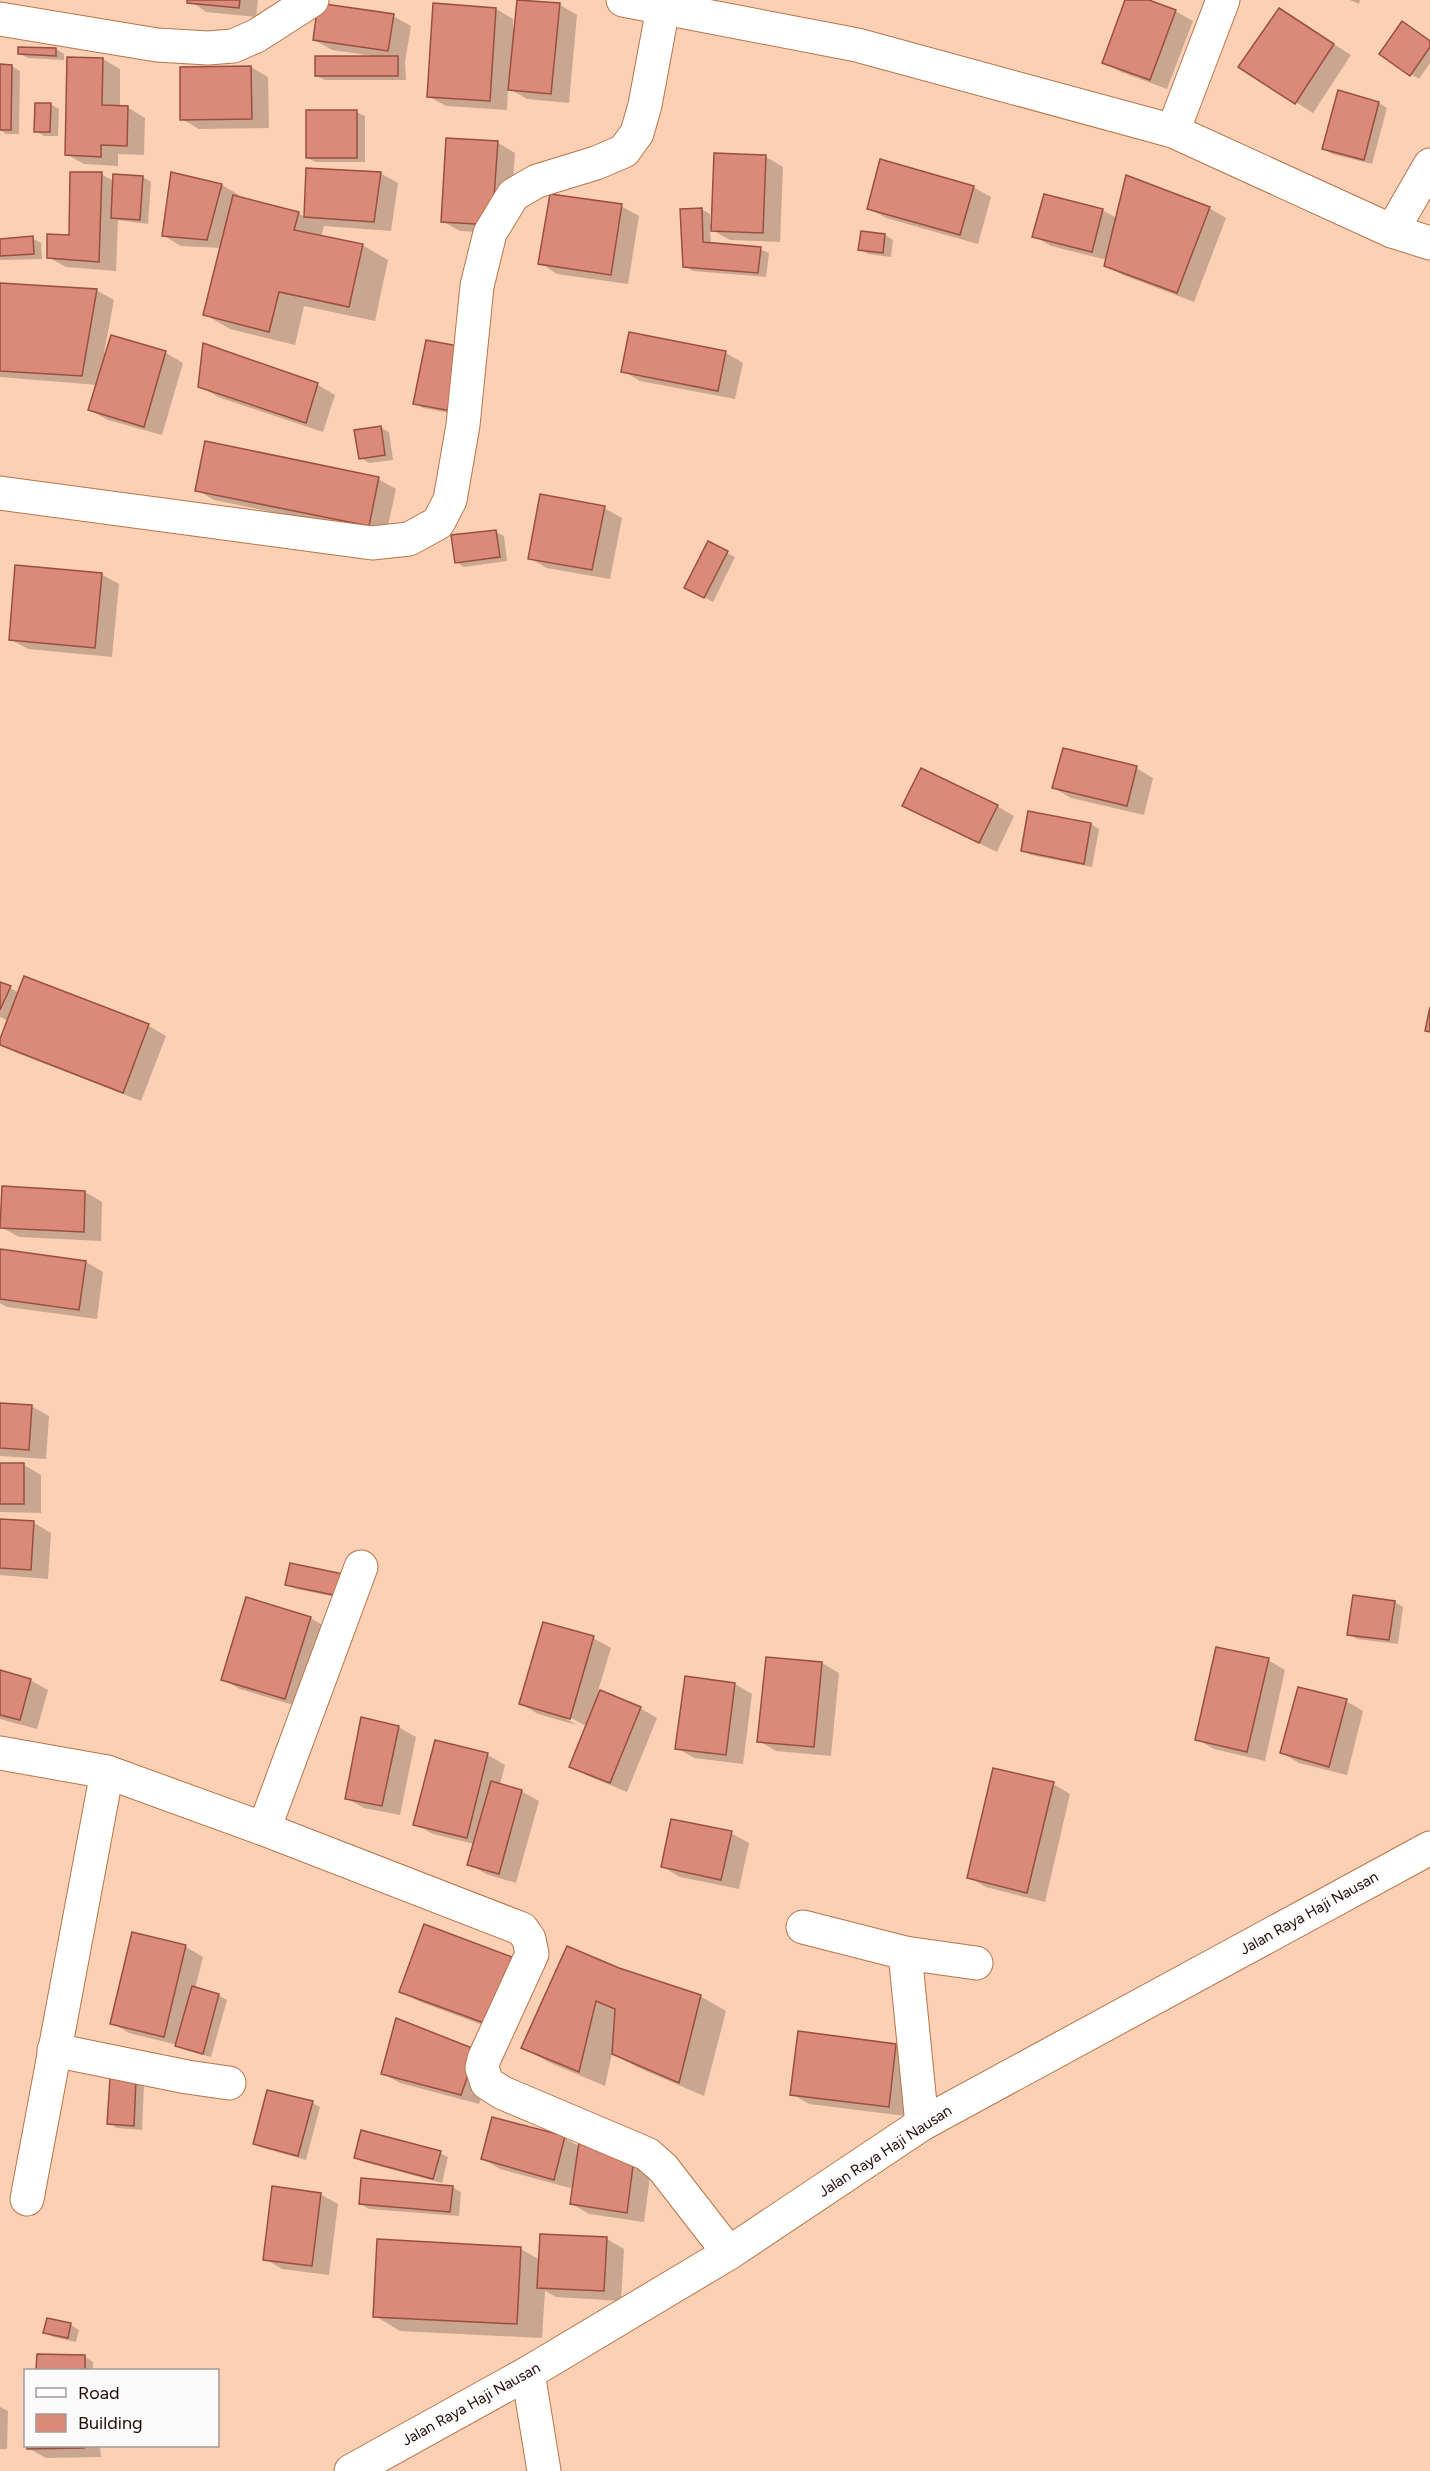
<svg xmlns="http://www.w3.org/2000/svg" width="1430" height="2471" viewBox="0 0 1430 2471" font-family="Figtree,sans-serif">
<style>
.shadow{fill:#0003}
.building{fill:#db8a79;stroke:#994f40;stroke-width:1.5}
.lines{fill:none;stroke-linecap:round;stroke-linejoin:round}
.minor-casing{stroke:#b77449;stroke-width:35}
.secondary-casing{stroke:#b77449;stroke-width:35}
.minor{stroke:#fff;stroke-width:33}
.secondary{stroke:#fff;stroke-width:33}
.labels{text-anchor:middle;stroke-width:5;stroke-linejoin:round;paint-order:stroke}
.street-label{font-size:15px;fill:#210900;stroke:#fbfbfb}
</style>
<rect width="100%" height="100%" fill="#fcd0b5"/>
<g class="shadow">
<path d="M189,0H258L256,17L206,12Z"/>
<path d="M518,0L560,5L577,15L569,103L527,99L508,88L507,110L446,106L428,96L496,9L513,19V28L515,29Z"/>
<path d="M1127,0H1145L1175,11L1193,21L1167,89L1121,72L1104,62Z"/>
<path d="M1350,0H1360L1359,4Z"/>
<path d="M393,16L411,26L405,62L406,80H325L316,76L373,57V56L332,50L314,40Z"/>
<path d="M1296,20L1351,55L1313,113L1240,67Z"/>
<path d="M1430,41V63L1419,79L1411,74Z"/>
<path d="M19,48L56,49L64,54V60L28,58L19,53Z"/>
<path d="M103,59L120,69V107H127L145,118L144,155L118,154V166L84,164L66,154Z"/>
<path d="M0,66H12L20,71L19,134H6L0,130Z"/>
<path d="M251,67L268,77L269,128L199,129L182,119Z"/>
<path d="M1339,92L1379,103L1387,108L1372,164L1332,154L1324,149Z"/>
<path d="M50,104L59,109L58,136H44L36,131Z"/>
<path d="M356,112L365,116V162H316L307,158Z"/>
<path d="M498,143L515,153L509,234L460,231L442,221Z"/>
<path d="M715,154L766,157L783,167L780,242L730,240L710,229L711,244L760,249L769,253L766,277L693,271L684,266L701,209L710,214V224H712Z"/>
<path d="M307,170L380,173L398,183L391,231L324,226L321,237L362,245L388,260L375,321L304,306L295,345L230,329L204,314L221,248L181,246L164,236L172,173L222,185L239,195L238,198L298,213L305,217Z"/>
<path d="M101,174L114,181L115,176L143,177L151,182L148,224L118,220L116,271L66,267L48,257L70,236Z"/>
<path d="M973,187L991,197L978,244L886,218L868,208Z"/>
<path d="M621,206L639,216L628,284L557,274L540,263Z"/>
<path d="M1209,208L1226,218L1194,302L1123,275L1105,265L1107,260L1051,246L1034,236L1102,210L1117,218Z"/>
<path d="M862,232L885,235L893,240L891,257L868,254L860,249Z"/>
<path d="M32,238L41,243L42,259L0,260V241Z"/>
<path d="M0,285L96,290L114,300L104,353L107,354L112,337L166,353L183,363L162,435L108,420L90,410L98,385L0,377Z"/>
<path d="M427,341L460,415L423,408L414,403Z"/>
<path d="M205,345L318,385L335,395L323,432L218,397L200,386Z"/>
<path d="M726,353L743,363L735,399L640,381L623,371Z"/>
<path d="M380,427L389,432L393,460L369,463L361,458Z"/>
<path d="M378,479L396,489L386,535L214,500L197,490Z"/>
<path d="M604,508L622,518L610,579L547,568L529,558Z"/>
<path d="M496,532L504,536L507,561L464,567L456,562Z"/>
<path d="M727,553L735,557L713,602L695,592Z"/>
<path d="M101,574L119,584L112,657L28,649L10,639Z"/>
<path d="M1136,768L1153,778L1144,815L1071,798L1054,788Z"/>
<path d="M997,806L1014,816L997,852L921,815Z"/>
<path d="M1029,813L1091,824L1099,829L1092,867L1031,855L1022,851Z"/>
<path d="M25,978L149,1026L166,1036L141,1101L17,1053L0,1043L9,1021L0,1017V983L20,993Z"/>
<path d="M85,1192L102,1202L101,1241L19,1237L1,1227Z"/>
<path d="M0,1251L86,1262L103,1272L97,1319L7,1307L0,1303Z"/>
<path d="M0,1404L31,1406L49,1416L46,1459L0,1456Z"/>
<path d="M0,1464L24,1465L41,1475V1513L0,1512Z"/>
<path d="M0,1521L34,1523L51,1533L48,1579L0,1575Z"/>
<path d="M291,1565L356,1601L296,1589L287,1585Z"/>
<path d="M1395,1602L1403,1607L1398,1644L1357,1639L1349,1634Z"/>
<path d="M310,1618L328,1628L303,1708L240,1689L222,1679Z"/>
<path d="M593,1638L611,1648L598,1691L640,1708L657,1718L627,1792L588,1776L570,1766L586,1726L564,1714L563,1717L577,1725L538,1714L521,1704Z"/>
<path d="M1268,1660L1285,1670L1265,1761L1214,1749L1197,1739Z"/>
<path d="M822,1663L839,1673L831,1756L776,1751L759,1741Z"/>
<path d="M0,1672L30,1680L48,1690L37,1729L0,1719Z"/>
<path d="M735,1684L752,1694L743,1764L694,1758L677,1748Z"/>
<path d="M1346,1701L1363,1711L1347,1775L1299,1763L1282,1753Z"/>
<path d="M398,1727L416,1737L400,1815L364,1808L346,1798Z"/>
<path d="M436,1742L488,1755L505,1765L500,1785L521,1791L539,1801L516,1883L486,1874L469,1864L474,1844L433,1834L415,1824Z"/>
<path d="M1053,1784L1070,1794L1045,1902L986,1887L968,1877Z"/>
<path d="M731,1833L749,1843L739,1889L680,1877L663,1867Z"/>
<path d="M133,1934L186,1947L203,1957L195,1989L218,1995L227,2000L211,2057L186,2050L178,2045L129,2033L112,2023Z"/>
<path d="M511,1958L529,1968L504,2033L418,2001L401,1991Z"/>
<path d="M618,1970L700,1996L726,2011L704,2096L639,2068L612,2053L605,2086L548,2062L523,2047Z"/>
<path d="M896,2045L913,2055L906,2116L809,2104L792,2094Z"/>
<path d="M493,2061L479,2104L400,2083L382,2073Z"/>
<path d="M136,2081L144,2085L142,2130L117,2128L109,2123Z"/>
<path d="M312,2103L320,2107L306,2160L263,2148L254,2143Z"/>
<path d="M493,2119L565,2138L580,2147L652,2161L644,2222L589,2214L572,2204L574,2189L500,2169L483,2159Z"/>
<path d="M440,2153L448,2157L442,2183L364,2162L355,2157Z"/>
<path d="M452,2187L461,2192L459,2216L369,2209L361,2204Z"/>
<path d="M320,2194L338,2204L329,2275L282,2269L265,2259Z"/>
<path d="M607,2239L624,2249L621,2301L556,2297L545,2291L542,2338L400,2331L375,2316L521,2249L540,2260Z"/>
<path d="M48,2319L71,2325L79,2330L76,2342L53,2337L45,2332Z"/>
<path d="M38,2355L85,2357L93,2362V2370H38Z"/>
<path d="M0,2407L8,2411L7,2449H0Z"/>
<path d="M28,2446H100L101,2457L46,2458L28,2448Z"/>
</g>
<g class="building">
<path d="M187,0H240L239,8L187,3Z"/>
<path d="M517,0L560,3L551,94L508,90Z"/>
<path d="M1125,0H1149L1176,10L1150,80L1102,63Z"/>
<path d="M318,3L394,14L388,51L313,40Z"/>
<path d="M433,3L496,8L490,101L427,97Z"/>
<path d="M1279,8L1334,44L1295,104L1238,67Z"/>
<path d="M1402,21L1430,41V47L1410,76L1379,54Z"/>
<path d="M18,47L56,48V56L18,54Z"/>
<rect x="315" y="56" width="83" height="20"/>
<path d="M67,57L103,58L102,105L128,106L127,146L101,145V157L65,155Z"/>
<path d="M0,64L12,65L11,130H0Z"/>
<path d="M251,66L252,119L180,120V67Z"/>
<path d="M1338,90L1379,102L1364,160L1322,149Z"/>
<path d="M35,103H51L50,132H34Z"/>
<rect x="306" y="110" width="51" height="48"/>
<path d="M446,138L498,141L492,225L441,222Z"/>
<path d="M714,153L766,155L763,233L711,231Z"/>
<path d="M880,159L974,186L960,235L867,209Z"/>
<path d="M306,168L381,172L374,222L304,217Z"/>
<path d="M70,172H102L99,262L47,258V234L69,235Z"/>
<path d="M171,172L222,184L207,240L162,236Z"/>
<path d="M113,174L143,176L140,220L111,218Z"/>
<path d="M1126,175L1210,207L1177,293L1104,266Z"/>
<path d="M550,194L622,204L611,275L538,264Z"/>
<path d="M1044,194L1103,209L1092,252L1032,237Z"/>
<path d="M233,195L299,212L294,230L363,244L349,307L279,292L269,332L203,315Z"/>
<path d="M702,208L703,242L761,247L758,273L683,267L680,209Z"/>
<path d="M861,231L885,234L883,253L858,250Z"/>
<path d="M33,236L34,254L0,256V239Z"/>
<path d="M0,283L97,289L82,376L0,371Z"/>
<path d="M629,332L726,351L718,391L621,372Z"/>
<path d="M111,335L166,351L144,427L88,410Z"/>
<path d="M426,340L464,347L451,411L413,404Z"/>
<path d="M203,343L318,383L306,423L198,387Z"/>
<path d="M381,426L385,455L359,459L354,430Z"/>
<path d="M205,441L379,477L369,526L195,491Z"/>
<path d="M540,494L605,506L592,570L528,559Z"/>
<path d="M496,530L500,557L455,563L451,535Z"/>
<path d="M708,541L728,551L704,598L684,588Z"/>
<path d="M15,565L102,573L95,648L9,640Z"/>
<path d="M1063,748L1137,766L1127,806L1052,788Z"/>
<path d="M921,768L998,805L979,843L902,806Z"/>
<path d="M1028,811L1091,823L1084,864L1021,851Z"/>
<path d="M24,976L149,1024L123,1093L0,1045V1039Z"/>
<path d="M0,982L11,986L0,1010Z"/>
<path d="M1430,1007V1032L1425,1031Z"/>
<path d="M2,1186L85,1191L84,1232L0,1228Z"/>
<path d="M0,1249L86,1261L79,1310L0,1299Z"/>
<path d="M0,1403L32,1405L29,1450L0,1448Z"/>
<rect x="0" y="1463" width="24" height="41"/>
<path d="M0,1519L34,1521L31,1570L0,1568Z"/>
<path d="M290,1563L353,1576L348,1598L285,1585Z"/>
<path d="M1353,1595L1395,1601L1389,1640L1347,1635Z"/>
<path d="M246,1597L311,1617L285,1699L221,1680Z"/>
<path d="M543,1622L594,1636L570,1719L519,1704Z"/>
<path d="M1216,1647L1269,1658L1247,1752L1195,1740Z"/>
<path d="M766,1657L822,1662L814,1747L757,1742Z"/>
<path d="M0,1670L31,1679L20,1720L0,1715Z"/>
<path d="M685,1676L735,1683L726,1755L675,1749Z"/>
<path d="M1298,1687L1347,1699L1329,1767L1280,1753Z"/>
<path d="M600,1690L641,1707L610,1783L569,1767Z"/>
<path d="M361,1717L399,1726L382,1806L345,1799Z"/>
<path d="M435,1740L488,1753L467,1838L413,1825Z"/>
<path d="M993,1768L1054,1782L1027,1893L967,1878Z"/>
<path d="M491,1781L522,1790L499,1874L467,1865Z"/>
<path d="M671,1819L732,1831L721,1880L661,1867Z"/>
<path d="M424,1924L512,1957L487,2024L399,1992Z"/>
<path d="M132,1932L186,1945L164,2037L110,2024Z"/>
<path d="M567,1946L619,1968L701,1995L679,2083L612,2054L615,2009L596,2001L579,2072L521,2048Z"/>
<path d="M192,1986L219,1994L203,2054L175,2046Z"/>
<path d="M396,2018L477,2050L461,2095L381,2074Z"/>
<path d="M798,2031L896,2044L889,2107L790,2095Z"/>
<path d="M110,2078L136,2079L134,2126L107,2124Z"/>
<path d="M267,2090L313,2101L298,2156L253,2144Z"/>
<path d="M492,2117L565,2136L554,2180L481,2159Z"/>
<path d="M361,2130L441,2151L433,2179L354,2158Z"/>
<path d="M579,2142L635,2150L627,2213L570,2204Z"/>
<path d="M361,2178L453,2186L450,2212L359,2204Z"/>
<path d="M272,2186L321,2193L312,2266L263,2260Z"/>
<path d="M540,2234L607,2237L604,2291L537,2288Z"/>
<path d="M377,2239L521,2247L517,2324L373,2317Z"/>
<path d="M47,2318L71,2323L68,2338L43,2333Z"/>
<path d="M37,2354L85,2355V2370H36Z"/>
<path d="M27,2446H84V2448L27,2449Z"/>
</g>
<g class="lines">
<g class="minor-casing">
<g id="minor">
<path d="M623,0L857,45L1173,131L1392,231L1430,165"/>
<path d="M0,19L157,45L208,48L233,46L256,36L312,0"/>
<path d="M1173,131L1223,0"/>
<path d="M1392,231L1430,243"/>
<path d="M0,493L372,543L409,539L438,523L450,500L463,425L477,286L490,233L513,195L537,181L596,163L624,151L637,133L645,105L663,8"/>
<path d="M0,1753L107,1772L264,1829L522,1929L529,1939L532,1954L484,2059L482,2068L487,2083L503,2093L647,2154L663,2168L729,2253"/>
<path d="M264,1829L361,1567"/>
<path d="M803,1927L905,1953L922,2124"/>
<path d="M905,1953L976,1963"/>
<path d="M54,2050L187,2077L229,2083"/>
<path d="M27,2199L107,1772"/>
<path d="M528,2373L544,2471"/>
</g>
</g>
<g class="secondary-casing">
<path id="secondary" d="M351,2471L528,2373L729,2253L922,2124L1430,1848"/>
</g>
<use href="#minor" class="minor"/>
<use href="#secondary" class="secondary"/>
</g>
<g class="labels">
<g class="street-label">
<text transform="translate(1309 1913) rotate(-29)" y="5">Jalan Raya Haji Nausan</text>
<text transform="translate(885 2151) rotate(-33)" y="5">Jalan Raya Haji Nausan</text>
<text transform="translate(471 2404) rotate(-29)" y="5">Jalan Raya Haji Nausan</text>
</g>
</g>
<rect x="24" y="2369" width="195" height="78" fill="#fbfbfb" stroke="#a49a97" stroke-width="1.5"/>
<rect x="36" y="2388" width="30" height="9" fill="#ffffff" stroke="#a49a97" stroke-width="1.5"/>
<text x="78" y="2399" font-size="18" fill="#210900">Road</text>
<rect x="36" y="2414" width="30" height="18" fill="#db8a79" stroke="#a49a97" stroke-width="1.5"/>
<text x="78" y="2429" font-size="18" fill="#210900">Building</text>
</svg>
